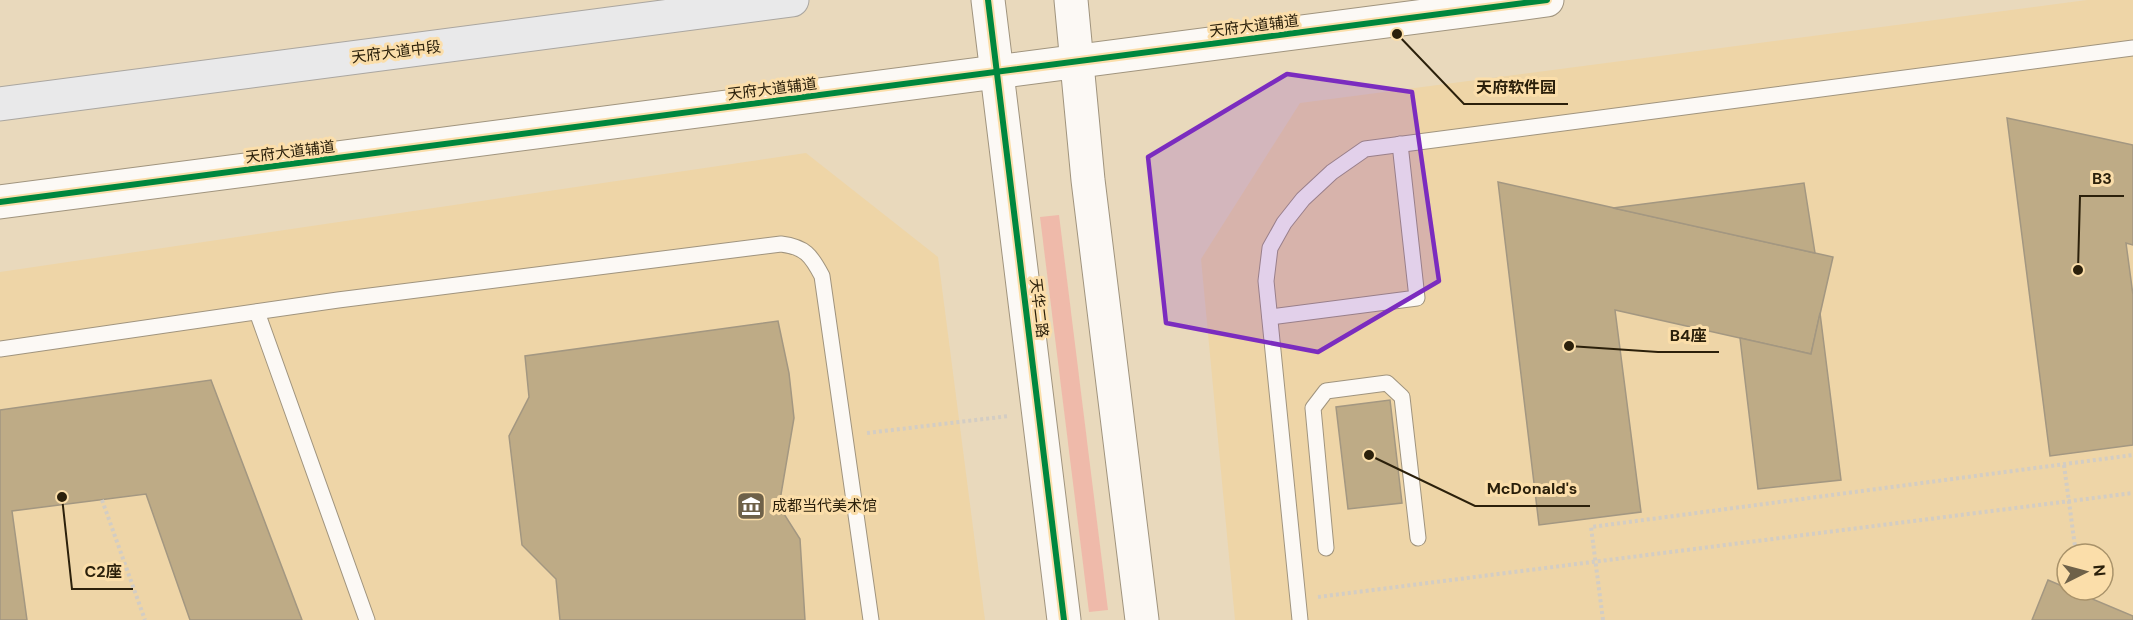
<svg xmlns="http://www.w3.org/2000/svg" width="2133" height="620" viewBox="0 0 2133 620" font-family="'DM Sans','Noto Sans SC',sans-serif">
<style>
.built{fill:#eed5a7;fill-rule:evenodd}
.green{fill:#efbaaa}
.building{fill:#beab86;stroke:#a39781;stroke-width:1.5}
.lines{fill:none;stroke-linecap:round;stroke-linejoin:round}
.service-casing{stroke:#a0947e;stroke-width:17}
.tertiary-casing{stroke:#a0947e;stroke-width:35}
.primary-casing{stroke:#aaa6a0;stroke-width:35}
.path{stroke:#d3cdc4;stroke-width:4;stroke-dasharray:3 3;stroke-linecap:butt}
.service{stroke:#fcf9f5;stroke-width:15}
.tertiary{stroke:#fcf9f5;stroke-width:33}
.primary{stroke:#e9e9ea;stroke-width:33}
.path-bridge{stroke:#d3cdc4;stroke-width:4;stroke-dasharray:3 3;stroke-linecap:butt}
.cycleway-casing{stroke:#fbdeaa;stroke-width:10}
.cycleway{stroke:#00873e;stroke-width:6}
.marked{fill:#7b2cbf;fill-opacity:0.2;stroke:#7b2cbf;stroke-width:4.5;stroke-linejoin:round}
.labels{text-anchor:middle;stroke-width:6;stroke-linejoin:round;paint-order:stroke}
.street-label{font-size:15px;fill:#2b200b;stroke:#fbdeaa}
.poi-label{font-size:15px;fill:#2b200b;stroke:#fbdeaa;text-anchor:start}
.leader{fill:none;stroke:#2b200b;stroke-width:2}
.callout-dot{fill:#2b200b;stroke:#fbdeaa;stroke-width:2}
.callout-label{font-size:16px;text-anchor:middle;font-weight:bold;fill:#2b200b;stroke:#fbdeaa;stroke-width:6;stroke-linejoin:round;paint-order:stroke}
</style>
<rect width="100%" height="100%" fill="#e9d9bc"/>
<g class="built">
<path d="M2087,0H2133V620H1235L1201,259L1300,103ZM2067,554H2103V590H2067Z"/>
<path d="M806,153L938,257L985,620H0V272Z"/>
</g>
<path class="green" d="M1059,215L1108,610L1089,612L1040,217Z"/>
<g class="building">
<path d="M2007,118L2133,145V245L2126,243L2133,295V445L2050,456Z"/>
<path d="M1498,182L1833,257L1811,354L1615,310L1641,512L1539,525Z"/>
<path d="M1804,183L1815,253L1613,208Z"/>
<path d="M1820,313L1841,480L1758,489L1740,338L1811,354Z"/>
<path d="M778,321L789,373L794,418L779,506L800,539L805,620H560L556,579L522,545L509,436L529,397L525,356Z"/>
<path d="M211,380L302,620H190L146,494L12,511L27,620H0V410Z"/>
<path d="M1390,400L1402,503L1348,509L1336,407Z"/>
<path d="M2048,580L2067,588V590H2071L2133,616V620H2032Z"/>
</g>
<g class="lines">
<g class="service-casing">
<g id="service">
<path d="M257,312L367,620"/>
<path d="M1270,317L1417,298L1400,144"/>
<path d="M0,349L338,300L781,244C805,247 811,255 822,276L871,620"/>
<path d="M1326,548L1313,408L1326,391L1387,383L1402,397L1418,538"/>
<path d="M1300,620L1266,281L1270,248L1284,223L1303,199L1332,172L1365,149L2133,48"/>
</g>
</g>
<g class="tertiary-casing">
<g id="tertiary">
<path d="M988,0L1064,620"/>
<path d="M1071,0L1088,180L1142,620"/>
<path d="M0,202L1547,0"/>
</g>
</g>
<g class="primary-casing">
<path id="primary" d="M0,104L792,0"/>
</g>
<g class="path">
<path d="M867,433L1009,416"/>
<path d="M102,500L145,620"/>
<path d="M2080,590L2081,594"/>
<path d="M1318,597L2133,493"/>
</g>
<use href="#service" class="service"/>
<use href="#tertiary" class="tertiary"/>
<use href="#primary" class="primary"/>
<g class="path-bridge">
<path d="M2064,465L2076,554"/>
<path d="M1603,620L1591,527L2133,455"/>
</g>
<g class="cycleway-casing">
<g id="cycleway">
<path d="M988,0L1064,620"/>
<path d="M0,202L1547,0"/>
</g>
</g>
<use href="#cycleway" class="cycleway"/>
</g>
<path class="marked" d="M1287,74L1412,92L1439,281L1318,352L1166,323L1148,157Z"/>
<defs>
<g id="museum-square" transform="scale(1.5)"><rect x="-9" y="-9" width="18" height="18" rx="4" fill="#6e6149" stroke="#fbdeaa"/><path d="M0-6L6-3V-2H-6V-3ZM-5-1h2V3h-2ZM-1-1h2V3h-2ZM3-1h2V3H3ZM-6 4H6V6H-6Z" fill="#fff"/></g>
</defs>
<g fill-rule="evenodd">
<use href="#museum-square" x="751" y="506"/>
</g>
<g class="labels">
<g class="street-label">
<text transform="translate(1254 26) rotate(-7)" y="5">天府大道辅道</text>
<text transform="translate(396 52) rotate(-7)" y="5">天府大道中段</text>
<text transform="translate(772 89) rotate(-7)" y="5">天府大道辅道</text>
<text transform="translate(290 152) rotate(-7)" y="5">天府大道辅道</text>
<text transform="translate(1039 308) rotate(83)" y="5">天华二路</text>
</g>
<g class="poi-label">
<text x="772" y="511">成都当代美术馆</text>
</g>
</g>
<path class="leader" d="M1397 34L1464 104H1568M2078 270L2080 196H2124M1569 346L1658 352H1719M1369 455L1475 506H1590M62 497L72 589H133"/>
<g class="callout-dot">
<circle cx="1397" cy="34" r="6"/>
<circle cx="2078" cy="270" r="6"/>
<circle cx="1569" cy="346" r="6"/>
<circle cx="1369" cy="455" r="6"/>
<circle cx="62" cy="497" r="6"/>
</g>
<g class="callout-label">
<text x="1516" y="93">天府软件园</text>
<text x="2102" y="184">B3</text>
<text x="1688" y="341">B4座</text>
<text x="1532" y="494">McDonald's</text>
<text x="103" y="577">C2座</text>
</g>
<g transform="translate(2085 572) rotate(84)"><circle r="28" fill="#fbdeaa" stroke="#a8926a" stroke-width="1.5"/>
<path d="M0-4.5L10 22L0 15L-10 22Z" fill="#6e6149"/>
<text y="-9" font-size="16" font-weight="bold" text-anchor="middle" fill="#2b200b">N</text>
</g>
</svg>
